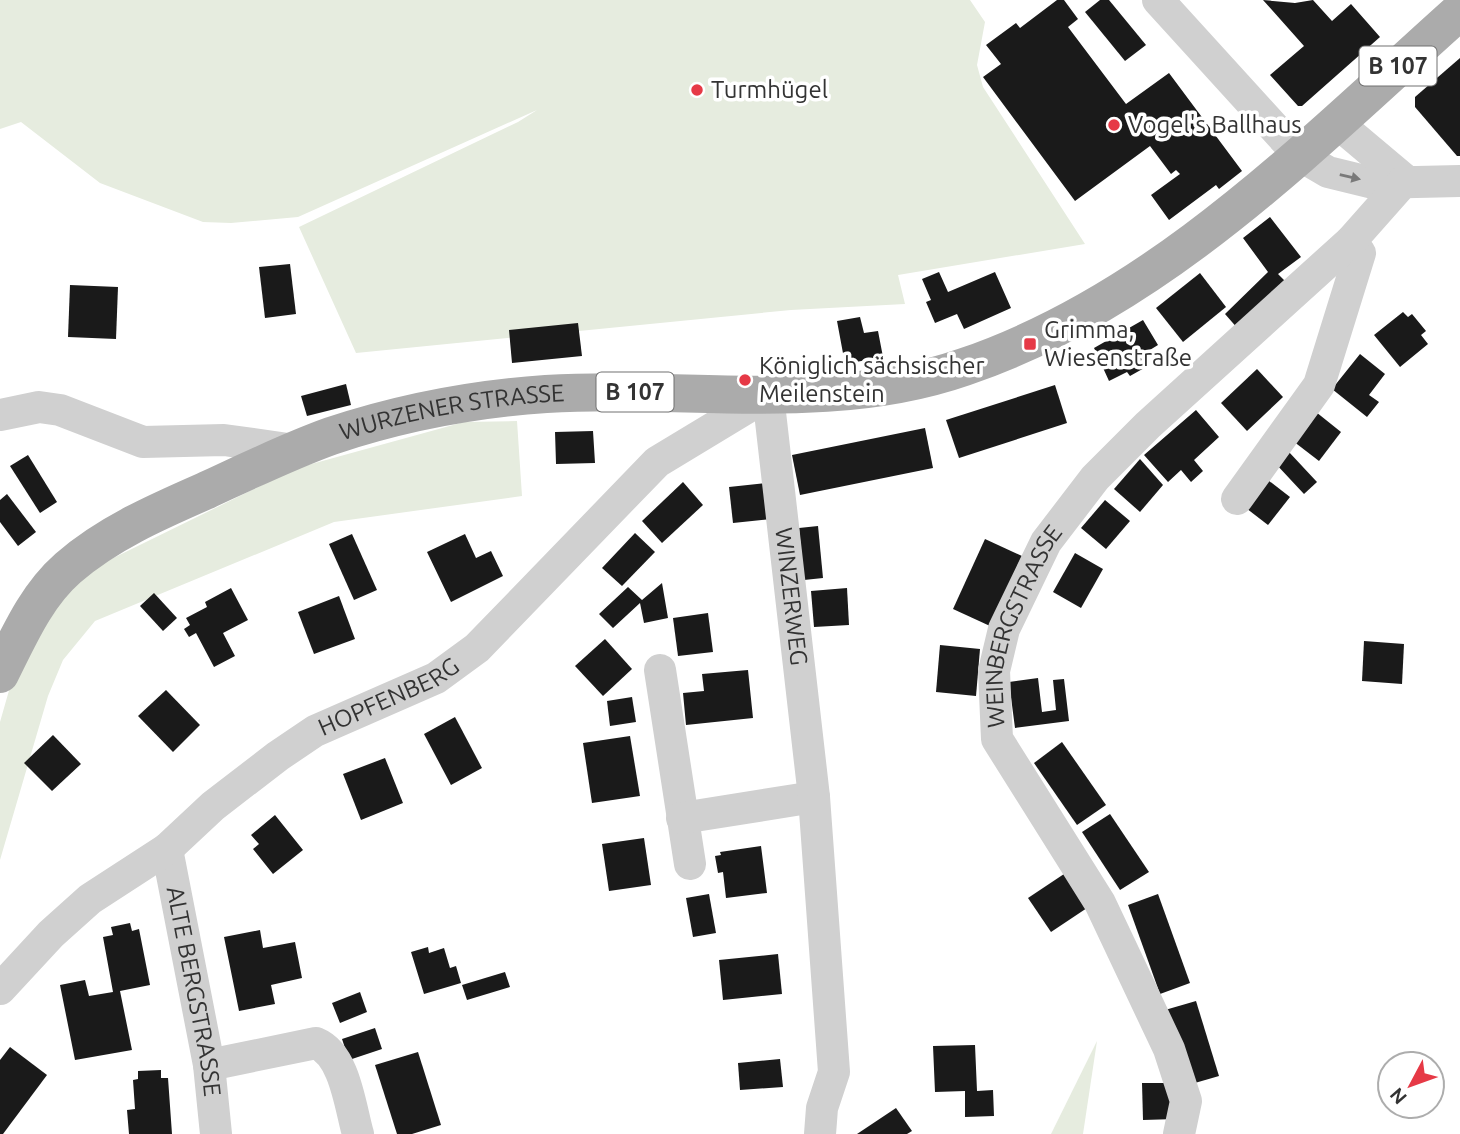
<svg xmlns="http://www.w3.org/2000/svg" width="1460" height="1134" viewBox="0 0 1460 1134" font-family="Ubuntu,sans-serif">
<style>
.green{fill:#e6ecdf}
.building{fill:#1a1a1a}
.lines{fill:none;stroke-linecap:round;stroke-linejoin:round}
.street{stroke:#d0d0d0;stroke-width:32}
.primary{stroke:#ababab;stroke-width:38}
.oneway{fill:#7a7a7a}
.poi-dot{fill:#e63946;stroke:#fff;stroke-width:2.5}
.labels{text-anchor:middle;stroke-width:7;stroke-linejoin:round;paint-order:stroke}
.shield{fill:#fff;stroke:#707070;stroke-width:2}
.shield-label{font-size:23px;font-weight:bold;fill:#333}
.poi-label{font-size:24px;fill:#333;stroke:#fff;text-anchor:start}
.street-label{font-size:24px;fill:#333;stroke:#fff}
</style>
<rect width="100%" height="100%" fill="#fff"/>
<g class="green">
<path d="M0,0H970L985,22L977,65L983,87L1085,244L898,275L905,304L791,310L356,353L299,227L518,122L537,110L298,217L231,223L203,222L100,183L21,122L0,129Z"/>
<path d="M517,421L522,496L334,522L95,621L63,660L48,696L0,860V722L10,687L61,597L97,566L297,468L464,422Z"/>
<path d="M1097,1041L1083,1134H1051Z"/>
</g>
<g class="building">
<path d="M1057,0H1064L1078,19L1068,27L1126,104L1169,73L1242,171L1219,189L1216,185L1169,220L1151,195L1180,174L1176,170L1171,174L1150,146L1075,201L983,77L1001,64L986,45L1016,23L1020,28Z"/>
<path d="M1100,0H1109L1146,45L1125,61L1085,12Z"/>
<path d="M1263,0L1295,3L1313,0L1332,21L1351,4L1380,37L1302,106H1298L1270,75L1304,46Z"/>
<path d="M1460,58V156H1457L1415,107V97Z"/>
<path d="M1270,217L1301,257L1278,274L1287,283L1239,330L1225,314L1268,272L1243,238Z"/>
<path d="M290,264L296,314L265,318L259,267Z"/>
<path d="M939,272L948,292L995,272L1011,308L964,329L957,314L935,323L926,302L931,300L922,279Z"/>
<path d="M1200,273L1226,307L1183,342L1156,308Z"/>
<path d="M70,285L118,287L116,339L68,337Z"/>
<path d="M1403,312L1408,317L1412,314L1426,331L1421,335L1428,344L1400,367L1374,335Z"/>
<path d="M860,317L864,333L878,331L883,357L845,364L837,321Z"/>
<path d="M1143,320L1158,345L1140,356L1146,367L1130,376L1127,372L1109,381L1094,348Z"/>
<path d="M578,323L582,356L512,363L509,330Z"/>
<path d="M1360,354L1385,374L1369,395L1379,402L1367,417L1332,389Z"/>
<path d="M1257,369L1283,397L1247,431L1221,403Z"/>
<path d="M346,384L351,405L307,416L301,396Z"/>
<path d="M1055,385L1067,423L959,458L946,420Z"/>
<path d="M1196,410L1219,437L1194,460L1203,471L1191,482L1181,470L1168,482L1144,455Z"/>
<path d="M1316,412L1341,432L1319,461L1293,441Z"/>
<path d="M925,428L933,468L800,495L792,455Z"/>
<path d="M593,431L595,463L556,464L555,432Z"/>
<path d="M1288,451L1317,482L1304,494L1275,463Z"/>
<path d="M28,455L57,502L40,513L10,466Z"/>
<path d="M1140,459L1163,485L1140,512L1114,489Z"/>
<path d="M1264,477L1290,497L1268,525L1242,505Z"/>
<path d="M683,482L703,505L662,543L642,521Z"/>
<path d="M767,483L771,519L733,523L729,487Z"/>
<path d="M7,494L36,532L18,546L0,522V500Z"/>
<path d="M1105,500L1130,521L1106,549L1081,528Z"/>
<path d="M818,526L823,578L804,580L799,528Z"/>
<path d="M635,533L655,552L622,586L602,568Z"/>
<path d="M352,534L377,590L354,600L329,544Z"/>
<path d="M465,534L476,558L491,551L503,576L451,602L427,552Z"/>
<path d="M985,539L1022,556L990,626L953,609Z"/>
<path d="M1075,553L1103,569L1081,608L1053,592Z"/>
<path d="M662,583L668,618L644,623L640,603L613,628L599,614L628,587L642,600Z"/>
<path d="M231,588L248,620L223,633L235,656L214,667L196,633L189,637L184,629L190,625L186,618L207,607L205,602Z"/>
<path d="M847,588L849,625L814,627L811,591Z"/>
<path d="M154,593L177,618L163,631L140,606Z"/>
<path d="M339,596L355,639L314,654L298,612Z"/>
<path d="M708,613L713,652L678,656L673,618Z"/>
<path d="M605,639L632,669L603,696L575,666Z"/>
<path d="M1364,641L1404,644L1402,684L1362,681Z"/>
<path d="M940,645L980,649L976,696L936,692Z"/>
<path d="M748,670L753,718L686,725L683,693L704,691L702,674Z"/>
<path d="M1038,678L1042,712L1056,710L1053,680L1064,679L1069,721L1015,728L1009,682Z"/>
<path d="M166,690L200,725L173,752L138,716Z"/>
<path d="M632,697L636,722L610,726L607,701Z"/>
<path d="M455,717L482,768L451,785L424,734Z"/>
<path d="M53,735L81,764L52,791L24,763Z"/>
<path d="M630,736L640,796L592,803L583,743Z"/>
<path d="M1062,742L1106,805L1077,825L1034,763Z"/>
<path d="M385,758L403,803L361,820L343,774Z"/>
<path d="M1110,814L1149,872L1120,890L1082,832Z"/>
<path d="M275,815L303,850L273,874L253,849L259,844L251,835Z"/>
<path d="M644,838L651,885L609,891L602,844Z"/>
<path d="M761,846L767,893L726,898L723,872L718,873L715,856L721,855L720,852Z"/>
<path d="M1064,874L1087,908L1051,932L1028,898Z"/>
<path d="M709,894L716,933L693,937L686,898Z"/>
<path d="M1158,894L1190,983L1160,994L1128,905Z"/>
<path d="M130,923L132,931L139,929L150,985L120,991L132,1050L75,1060L60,985L85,980L89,996L113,992L103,937L113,935L111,927Z"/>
<path d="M260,930L263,948L295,942L302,978L271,985L275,1004L239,1011L224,937Z"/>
<path d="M428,947L429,953L444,948L450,968L456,966L461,983L424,994L411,952Z"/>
<path d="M778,954L782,994L723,1000L719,960Z"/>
<path d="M505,972L510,987L467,1000L462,985Z"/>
<path d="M360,992L367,1012L340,1023L332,1003Z"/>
<path d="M1196,1001L1219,1076L1188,1085L1165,1010Z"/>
<path d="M375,1028L382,1049L349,1060L342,1039Z"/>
<path d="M975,1045L977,1091L993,1090L994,1116L965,1117V1091L935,1092L933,1046Z"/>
<path d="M10,1047L47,1075L3,1134H0V1060Z"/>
<path d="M418,1052L441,1125L412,1134H397L375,1065Z"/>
<path d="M780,1059L783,1087L740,1090L738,1063Z"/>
<path d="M161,1070V1078H168L172,1134H129L127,1110L135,1109L133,1080L138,1079V1071Z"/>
<path d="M1142,1083H1175L1176,1119L1143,1120Z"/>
<path d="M896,1108L912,1131L907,1134H857Z"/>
</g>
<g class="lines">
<g class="street">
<path d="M1158,0L1299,155L1328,172L1373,183L1460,181"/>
<path d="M1336,122L1405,180"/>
<path d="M0,415L39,407L60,410L143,442L224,440L295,450"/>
<path d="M1237,499L1319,385L1360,253L1351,241"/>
<path d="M660,670L690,864"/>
<path d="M682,818L814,797"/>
<path id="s1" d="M167,849L209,1065L216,1134"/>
<path id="s2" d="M0,989L51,934L90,899L167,849L213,806L278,756L315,731L436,678L477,648L657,462L768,395L814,797L834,1072L822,1108L820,1134"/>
<path d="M209,1065L316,1043C345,1055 350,1106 358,1134"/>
<path id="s3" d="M1179,1134L1186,1101L1169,1049L1100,903L997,739L994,671L1004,629L1046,542L1095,478L1148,425L1351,241L1405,180"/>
</g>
<path class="primary" id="s4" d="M0,674C19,636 36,596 68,568C108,533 159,511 207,490C248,471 289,451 331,436C400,413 473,399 546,394C685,385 829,414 964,367C1159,301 1310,145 1460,11"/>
</g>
<defs><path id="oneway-solid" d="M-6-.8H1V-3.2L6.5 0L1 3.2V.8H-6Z" transform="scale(1.75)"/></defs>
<use class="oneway" href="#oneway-solid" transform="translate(1350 177) rotate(13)"/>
<g class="poi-dot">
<circle cx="697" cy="90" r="7"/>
<circle cx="1114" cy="125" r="7"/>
<rect x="1023" y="337" width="14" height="14" rx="3.5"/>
<circle cx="745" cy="380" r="7"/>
</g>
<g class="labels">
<g class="shield">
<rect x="1359.5" y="46.5" width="77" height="39" rx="5"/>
<rect x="596.5" y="372.5" width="77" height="39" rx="5"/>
</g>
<g class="shield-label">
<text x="1398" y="74">B 107</text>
<text x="635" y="400">B 107</text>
</g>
<g class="poi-label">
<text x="711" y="98">Turmhügel</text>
<text x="1128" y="133">Vogel's Ballhaus</text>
<text x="1044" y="338">Grimma,<tspan x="1044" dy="28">Wiesenstraße</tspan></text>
<text x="759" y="374">Königlich sächsischer<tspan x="759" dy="28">Meilenstein</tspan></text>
</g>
<g class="street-label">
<text dy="8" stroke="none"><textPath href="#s4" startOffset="546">WURZENER STRASSE</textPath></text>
<text dy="8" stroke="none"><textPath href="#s2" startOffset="1183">WINZERWEG</textPath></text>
<text dy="8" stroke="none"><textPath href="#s3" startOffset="562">WEINBERGSTRASSE</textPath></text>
<text dy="8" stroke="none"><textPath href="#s2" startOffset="490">HOPFENBERG</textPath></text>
<text dy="8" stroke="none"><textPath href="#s1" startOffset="145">ALTE BERGSTRASSE</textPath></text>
</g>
</g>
<g transform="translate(1411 1085) rotate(229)"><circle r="33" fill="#ffffff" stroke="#adadad" stroke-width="2"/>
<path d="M0-5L12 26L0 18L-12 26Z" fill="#e63946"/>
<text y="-10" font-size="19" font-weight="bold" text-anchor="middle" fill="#333333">N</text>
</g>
</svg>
